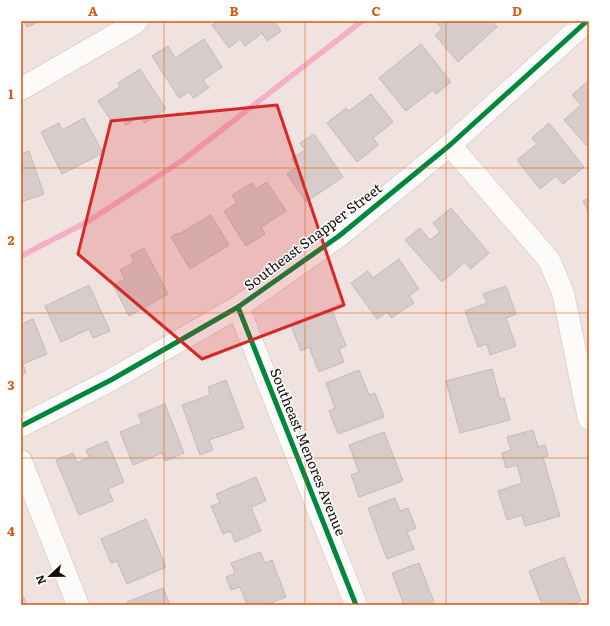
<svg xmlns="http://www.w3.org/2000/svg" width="610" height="626" viewBox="0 0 610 626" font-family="Literata,serif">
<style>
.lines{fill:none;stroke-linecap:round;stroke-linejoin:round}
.stream{stroke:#f5aec7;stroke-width:5.5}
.building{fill:#d8cccb;stroke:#c5b9b8}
.minor-casing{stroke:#cac0be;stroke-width:23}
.minor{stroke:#fdfbfa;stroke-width:22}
.cycleway-casing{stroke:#fff;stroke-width:8}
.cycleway{stroke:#00873e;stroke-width:5}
.marked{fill:#d62828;fill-opacity:0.2;stroke:#d62828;stroke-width:3;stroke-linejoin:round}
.grid{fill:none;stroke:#dd550c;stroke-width:1;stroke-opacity:0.55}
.labels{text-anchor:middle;stroke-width:3;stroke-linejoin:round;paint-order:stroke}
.street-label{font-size:14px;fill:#150c0a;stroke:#fff}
.neatline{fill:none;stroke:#dd550c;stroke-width:1.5}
.grid-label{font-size:13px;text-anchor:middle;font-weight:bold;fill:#dd550c}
</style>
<rect width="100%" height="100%" fill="#f0e2df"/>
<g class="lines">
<path class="stream" d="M21,256L87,222L183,160L362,21"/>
</g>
<g class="building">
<path d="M24,21H40L27,27Z"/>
<path d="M218,21H274L281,31L267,41L262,33L245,46L240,39L229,48L212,25Z"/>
<path d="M435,21H492L497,27L458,62L435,35L442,29Z"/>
<path d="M204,39L222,67L203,80L209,88L193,98L189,92L179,98L152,56L168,46L175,58Z"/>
<path d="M421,44L451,82L436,94L433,90L406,111L379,78Z"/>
<path d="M140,69L166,109L145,123L140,116L126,125L121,117L112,122L98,101L120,87L118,83Z"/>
<path d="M589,80V142L586,145L564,120L581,105L572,95Z"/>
<path d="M371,94L393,122L373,138L378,145L357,162L327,123L346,108L349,111Z"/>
<path d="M84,118L103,153L62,174L41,132L59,123L62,130Z"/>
<path d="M549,123L584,167L563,184L556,176L540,189L517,160L537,144L532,138Z"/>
<path d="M314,134L343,177L306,202L287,174L297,167L291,159L305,150L300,143Z"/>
<path d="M29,151L44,194L21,202V154Z"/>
<path d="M267,182L286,211L261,227L265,234L246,246L224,211L237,203L232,195L252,183L256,189Z"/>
<path d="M589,198V213L583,201Z"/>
<path d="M451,208L489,253L471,269L465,262L442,282L405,240L420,228L430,240L440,232L433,223Z"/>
<path d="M211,215L229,245L190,269L171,237L178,233L179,234Z"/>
<path d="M144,248L168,294L129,316L113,285L125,279L120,270L134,262L131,255Z"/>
<path d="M399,259L419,289L409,296L414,303L391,318L387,312L377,319L351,283L368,271L373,278Z"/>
<path d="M89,285L110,331L93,338L89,329L61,342L45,306Z"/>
<path d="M506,286L516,314L506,318L516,346L490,355L487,344L478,347L465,311L487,303L483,294Z"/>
<path d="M332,311L346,346L339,349L344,362L319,372L309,347L301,351L291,326Z"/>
<path d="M33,319L47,354L23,364L26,373L21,375V324Z"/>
<path d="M492,369L500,399L504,398L510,420L460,433L446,381Z"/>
<path d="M359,370L369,395L375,393L384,417L338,434L329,411L335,408L326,383Z"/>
<path d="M226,380L244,428L209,440L213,450L200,455L182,405L210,395L208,387Z"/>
<path d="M165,404L184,453L165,461L162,453L133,465L120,432L142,423L138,415Z"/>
<path d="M533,430L538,447L545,445L548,456L543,457L560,516L525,526L522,515L507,520L498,491L522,483L517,465L506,468L502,453L511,450L507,437Z"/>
<path d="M384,432L403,481L359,497L351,475L359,472L349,445Z"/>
<path d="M107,441L124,482L108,489L113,501L79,515L56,460L73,453L77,463L89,457L86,450Z"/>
<path d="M256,477L266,501L251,507L261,531L235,542L231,531L223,534L211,506L220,503L216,494Z"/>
<path d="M395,498L400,511L408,508L416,528L407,532L414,549L387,559L368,508Z"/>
<path d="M146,519L166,567L127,584L117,561L111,563L101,539Z"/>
<path d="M260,552L265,563L272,560L286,597L266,605H247L240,587L231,590L226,577L235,573L231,563Z"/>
<path d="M564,557L581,601L571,605H542L529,571Z"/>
<path d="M419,563L435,605H404L392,573Z"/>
<path d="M163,588L170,605H128L127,602Z"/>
<path d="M21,592L27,605H21Z"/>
</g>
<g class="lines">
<g class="minor-casing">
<g id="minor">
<path d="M21,89L134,24L137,21"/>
<path d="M450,145L549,260L563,293L589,419"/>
<path d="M238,307L356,605"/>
<path d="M21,426L111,380L238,307L339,236L450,145L587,21"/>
<path d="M21,461L78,605"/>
</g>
</g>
<use href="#minor" class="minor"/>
<g class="cycleway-casing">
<g id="cycleway">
<path d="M238,307L356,605"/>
<path d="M21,426L111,380L238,307L339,236L450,145L587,21"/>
</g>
</g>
<use href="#cycleway" class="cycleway"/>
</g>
<path class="marked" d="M277,105L344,305L202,359L78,254L111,121Z"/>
<path class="grid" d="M164,21V605M305,21V605M446,21V605M21,168H589M21,313H589M21,458H589"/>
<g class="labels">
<g class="street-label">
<text transform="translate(313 237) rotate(-37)" y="5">Southeast Snapper Street</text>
<text transform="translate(308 452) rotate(68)" y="5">Southeast Menores Avenue</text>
</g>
</g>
<rect width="610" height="626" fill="none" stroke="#ffffff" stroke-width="44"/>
<g transform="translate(50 576) rotate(248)" stroke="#ffffff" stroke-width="3" paint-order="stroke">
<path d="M0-3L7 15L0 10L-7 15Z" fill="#150c0a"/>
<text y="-6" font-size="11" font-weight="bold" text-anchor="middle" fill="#150c0a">N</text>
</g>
<rect x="22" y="22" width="566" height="582" class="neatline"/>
<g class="grid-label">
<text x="93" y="16">A</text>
<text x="234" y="16">B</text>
<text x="376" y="16">C</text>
<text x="517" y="16">D</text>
<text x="11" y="99">1</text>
<text x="11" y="245">2</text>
<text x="11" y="390">3</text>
<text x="11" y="536">4</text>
</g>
</svg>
